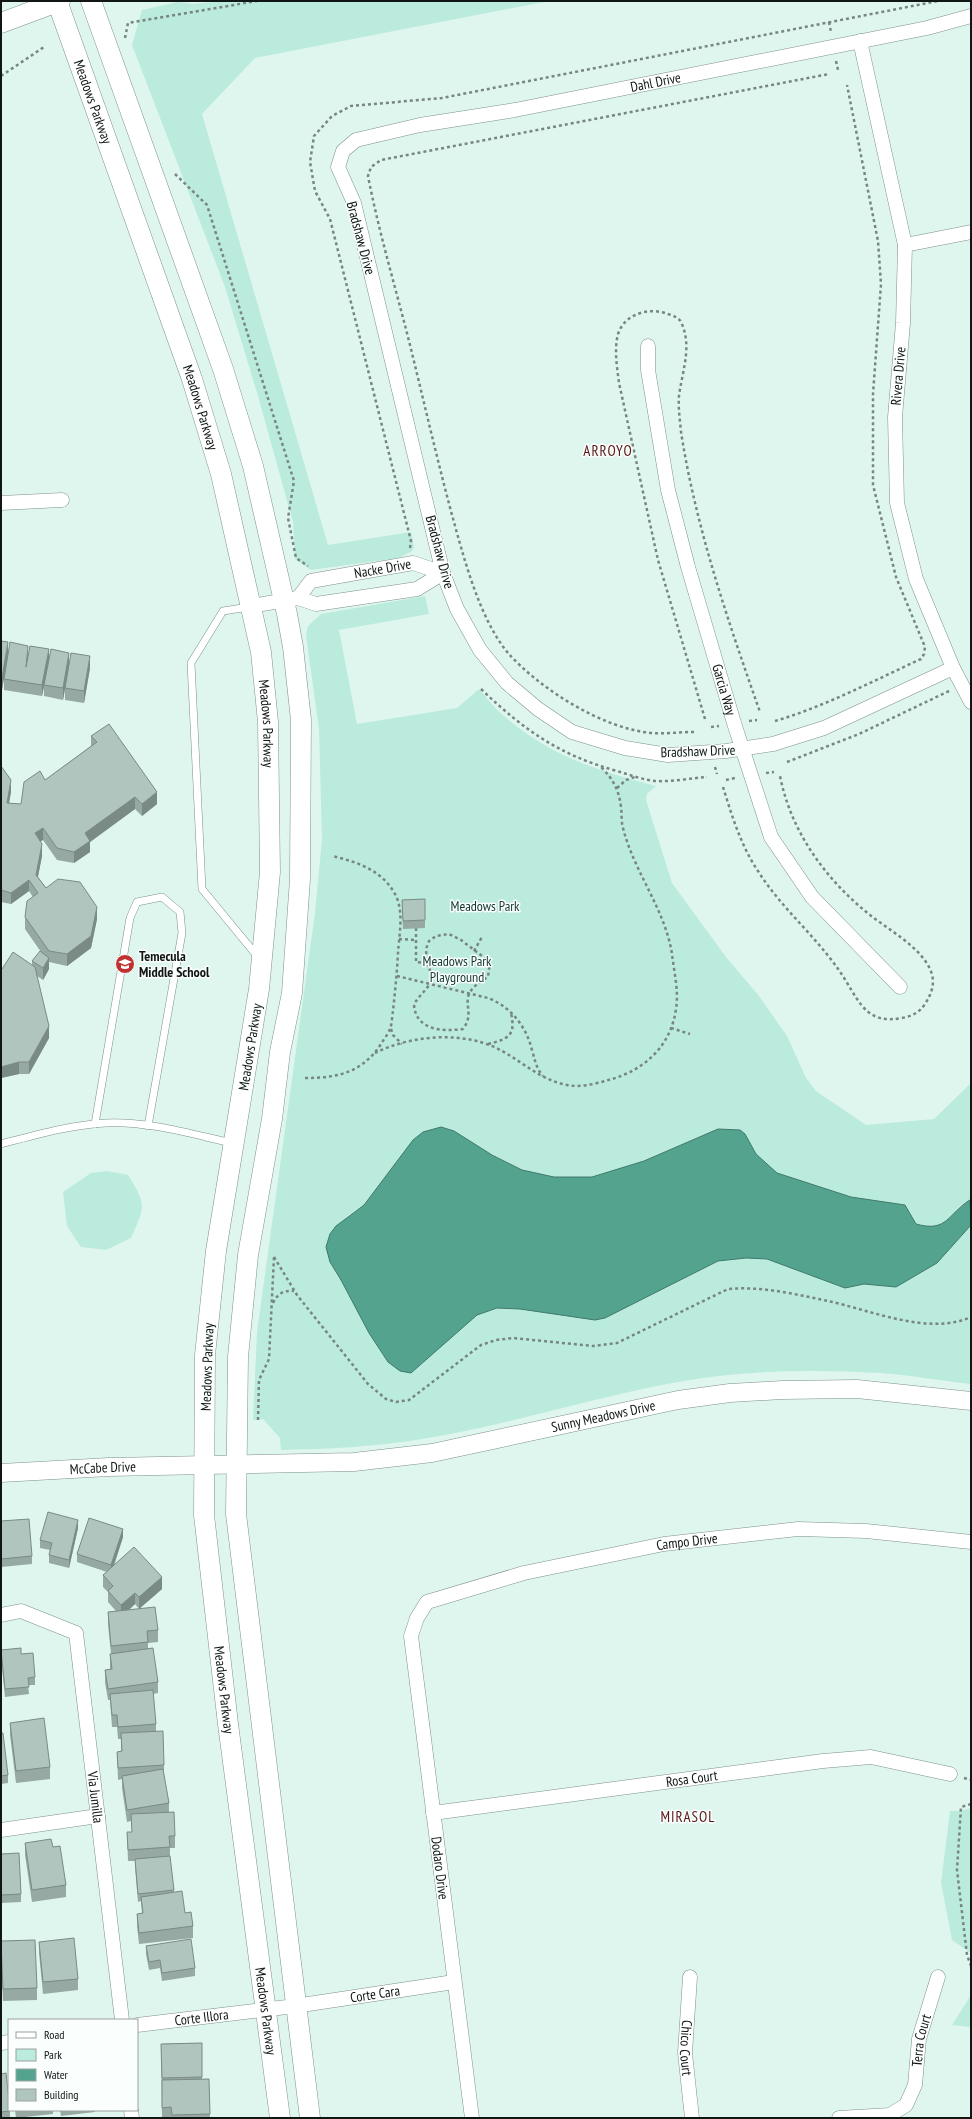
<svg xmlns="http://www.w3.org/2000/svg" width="972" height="2119" viewBox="0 0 972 2119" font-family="'PT Sans Narrow',sans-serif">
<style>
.green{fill:#bbebdd}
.water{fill:#53a38f;stroke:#3f796a}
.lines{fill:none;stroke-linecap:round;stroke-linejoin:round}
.service-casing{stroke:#7d918b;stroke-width:8}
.minor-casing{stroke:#7d918b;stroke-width:15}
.tertiary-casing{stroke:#7d918b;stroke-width:19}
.secondary-casing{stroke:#7d918b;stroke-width:21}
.path{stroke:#778681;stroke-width:2.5;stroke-dasharray:3 3;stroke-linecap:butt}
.service{stroke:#fff;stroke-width:7}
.minor{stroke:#fff;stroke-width:14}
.tertiary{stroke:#fff;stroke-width:18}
.secondary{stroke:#fff;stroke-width:20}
.wall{fill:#96a9a3;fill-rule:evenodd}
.shaded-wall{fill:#7a8a85}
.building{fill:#afc5be;stroke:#7a8a85}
.labels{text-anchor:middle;stroke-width:3;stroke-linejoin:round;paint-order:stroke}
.street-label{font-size:14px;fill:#0f1614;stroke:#fafefd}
.park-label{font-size:14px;fill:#12382f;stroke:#fafefd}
.poi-label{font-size:14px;font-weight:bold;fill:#0f1614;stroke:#fafefd;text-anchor:start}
.neighbourhood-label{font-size:15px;letter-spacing:1px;fill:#5a1515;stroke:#fafefd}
</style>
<rect width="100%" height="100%" fill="#dff6ef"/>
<g class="green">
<path d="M222,1H549L255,58L202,114L328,545L411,532L414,547L411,552L398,558L311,570L295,559L293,522L258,396L225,287L132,45L142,10L178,2L193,4Z"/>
<path d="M425,596L429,614L339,630L357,724L457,708L479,689C487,698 495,709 504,716C550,756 598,771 656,786L647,794L646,800L672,883L726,957L759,996L787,1036L806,1078L816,1091L866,1125L934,1119L971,1083V1201C952,1201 955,1234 916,1224L905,1205L851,1197L777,1173L756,1154L745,1134L718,1129L644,1161L592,1177H554L522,1170L441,1127L423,1132L413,1140L363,1205L346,1217L330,1234V1262L341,1280L369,1333L388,1362L400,1371L419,1367L434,1351L477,1315L497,1308L615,1313L718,1261L746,1258L767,1259L845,1288L864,1284L896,1287L936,1263L971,1225V1384C941,1381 911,1375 880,1373C813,1369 744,1370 678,1382C583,1399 488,1432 393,1443C356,1448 318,1449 281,1450L280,1438L263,1419L253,1420L257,1332L315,913L322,839L319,729L306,635L308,626L321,614Z"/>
<path d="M107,1171L128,1175C147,1205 145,1207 131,1238L106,1250L81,1247L67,1226L63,1192L91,1173Z"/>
<path d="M971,1808V1953L952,1940L941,1883L950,1811H961Z"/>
<path d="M971,1995V2027L952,2025Z"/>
</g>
<path class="water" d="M441,1127L454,1131L492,1155L522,1170L554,1177H592L644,1161L718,1129L740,1130L745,1134L756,1154L777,1173L851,1197L905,1205L916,1224C948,1233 948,1213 970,1200L971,1225L937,1263L896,1287L864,1284L845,1288L767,1259L746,1258L718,1261L605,1318L595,1320L520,1309L497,1308L477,1315L411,1373L400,1371L388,1362L369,1333L341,1280L330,1262L326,1247L330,1234L336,1226L364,1205L413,1140L423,1132Z"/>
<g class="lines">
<g class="service-casing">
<g id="service">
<path d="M249,607L223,611L191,663L202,889L258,957"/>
<path d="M95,1124L130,918L137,902L162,897L180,912L182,933L148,1126"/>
<path d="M1,1144C36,1135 70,1125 106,1123C148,1121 191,1134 232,1143"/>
</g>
</g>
<g class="minor-casing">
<g id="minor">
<path d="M860,41L905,245L903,323L895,417L897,503L916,579L953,668L971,702"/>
<path d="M905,245L971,232"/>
<path id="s1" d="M648,346V370L668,490L688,567L734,723L771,837L812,897L900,987"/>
<path d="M1,503L62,500"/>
<path id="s2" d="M298,598L311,581L413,563L443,573"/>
<path d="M251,606L298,598L316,604L417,589L443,573"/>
<path id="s3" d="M953,668L824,728L773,744L726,751L668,755L625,748L572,732L538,709L507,683L480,650L457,609L443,573L354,203L338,167L343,151L356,140L420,125L515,110L927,28L971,16"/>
<path id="s4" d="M1,1615L21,1611L76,1633L122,2020"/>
<path id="s5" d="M433,1813L823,1761L871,1757L950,1774"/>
<path d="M1,1830L98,1816"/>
<path id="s6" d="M690,1977L685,2053L692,2118"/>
<path id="s7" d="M137,2025L295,2006L454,1982"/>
<path d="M1,2043L9,2042"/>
<path d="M131,2110L132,2118"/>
<path id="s8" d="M472,2118L411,1636L417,1618L427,1602L524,1573L664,1544L798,1529L866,1531L971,1542"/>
<path id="s9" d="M839,2118L890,2115L906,2105L915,2085L919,2039L938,1977"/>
</g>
</g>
<g class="tertiary-casing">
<g id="tertiary">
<path id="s10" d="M1,1473L109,1467L354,1462L432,1453L678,1400L730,1393L782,1390L857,1389L971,1401"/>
</g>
</g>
<g class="secondary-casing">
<g id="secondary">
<path id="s11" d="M57,1L192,379L221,474L261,652L268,722L270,872L259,989L216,1251L205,1355L204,1515L228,1724L280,2118"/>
<path d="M91,1L223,369L253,466L287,614L293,647L301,720L300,879L292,993L280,1052L272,1119L248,1255L238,1357L236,1514L310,2118"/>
<path d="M1,23L60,1"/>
</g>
</g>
<g class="path">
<path d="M829,22L831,32"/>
<path d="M125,38L128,23L257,1"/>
<path d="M836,61L838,70"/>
<path d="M1,76L44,47"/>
<path d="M175,174L207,205L294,481L288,518L296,558L308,566"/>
<path d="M410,548L411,541L330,219L315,191L310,162L314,136L332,116L351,106L442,98L938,1"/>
<path d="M481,689C524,730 559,755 617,771C630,775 643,780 656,781C673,782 691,778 707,777"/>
<path d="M705,719L658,560L619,383C617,367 614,350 618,334C625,313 650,307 668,314C674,316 680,318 682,324C692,348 682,372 679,396C678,408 680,420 681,432C696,528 728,621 760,712"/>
<path d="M749,721L757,720"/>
<path d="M775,721C826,706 873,681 921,659L924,654L925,647L896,577L873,485V394L881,284L878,241L847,85"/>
<path d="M711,727L719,726"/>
<path d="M694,732C680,732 666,734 652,733C603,729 540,689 508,653C479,618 464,558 452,515C437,459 424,402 410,345C396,289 379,233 368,176L371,167L381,160L829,74"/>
<path d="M787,762L859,734L949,691"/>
<path d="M715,767L717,774"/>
<path d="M766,773L774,772"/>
<path d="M726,780L735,778"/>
<path d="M723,787C732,816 741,846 758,871C783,911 821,940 846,981C861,1006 869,1024 902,1018C912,1016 919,1013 925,1004C932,993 936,982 930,969C919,946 889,930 870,915C826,880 791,832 780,776"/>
<path d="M617,788L626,780L635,777"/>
<path d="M416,928V962L427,963L426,949L429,941L436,936L449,934L461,940L490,962L488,977C451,998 479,1008 463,1029C442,1032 415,1030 414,1004C424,988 438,985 427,963"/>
<path d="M399,939L416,940"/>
<path d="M474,951L482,937"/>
<path d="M397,976L488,998C511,1007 526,1026 532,1050C535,1060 536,1068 543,1076"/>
<path d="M671,1028L690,1034"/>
<path d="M391,1029L393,1035L402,1044"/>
<path d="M488,1044C509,1039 516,1035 511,1013"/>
<path d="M375,1053C411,1035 465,1030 502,1051C524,1063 541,1080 567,1085C582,1088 598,1083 612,1079C646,1069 671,1045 676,1009C679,991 674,972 672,954C665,909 634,872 623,828C621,821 622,814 621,807C619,790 613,779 601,767"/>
<path d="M305,1078C337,1078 362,1073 381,1044C384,1039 388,1034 390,1029C392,1024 392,1016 393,1011C395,992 397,973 398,953C399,936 404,913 396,896C383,870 357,862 332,856"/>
<path d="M274,1257L297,1295L368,1384L386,1399L396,1402L409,1400L481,1345L496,1340L513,1338L593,1346L617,1343L728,1289C761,1286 795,1294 828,1301C870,1310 929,1336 971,1317"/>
<path d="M273,1303C278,1293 284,1290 294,1291"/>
<path d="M258,1420L259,1380L269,1359L274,1257"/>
<path d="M964,1778L971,1780"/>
<path d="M971,1804L961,1807L957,1870L967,1955L971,1966"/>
</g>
<use href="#service" class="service"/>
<use href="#minor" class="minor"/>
<use href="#tertiary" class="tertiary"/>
<use href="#secondary" class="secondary"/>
</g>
<g class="wall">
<path d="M1,641L8,653L28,654L49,660L90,668L84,703L65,700V690L63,700L44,696V687L42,696L4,690V679L7,662L2,690H1Z"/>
<path d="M91,736L157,804L142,816L135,809L90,842V852L74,863L57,860L43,840L40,841L42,856L38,877L46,888L97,919L91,948L67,966L49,962V969L43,980L37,976L49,1038L29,1074H19L1,1078L32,965V961L41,952L25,929V917L33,897L29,891L11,904L1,902V766L11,792L9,803L21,804L45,780L91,746Z"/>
<path d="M425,899V928L403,929L402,900Z"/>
<path d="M1,1521L32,1556V1564L1,1567Z"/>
<path d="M78,1528L69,1568L49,1563V1555L50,1550L40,1548V1540Z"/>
<path d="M123,1537L114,1566L162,1589L140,1608L158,1630V1642L148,1643V1648L158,1682V1693L153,1694L156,1724V1731L164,1765V1777L169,1803V1812L175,1836V1848H170V1856L174,1892L185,1913L193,1926V1938L139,1944L137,1926V1914L142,1913L141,1901L138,1902L135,1867V1861H128L127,1832H132L131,1821L127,1822L122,1788V1779L118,1780L117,1752L121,1751V1739H118L117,1727H112L110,1700H108L105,1682V1670H110V1654H111L108,1624V1612L116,1611L108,1602V1592L103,1587V1575L107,1572L77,1562V1554ZM135,1604L139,1609L129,1610Z"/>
<path d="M1,1650L21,1654L35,1677V1685H28L29,1694L5,1697L1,1658Z"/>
<path d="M10,1723L50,1767V1779L16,1783L10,1735Z"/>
<path d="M1,1733L8,1775V1783L1,1784Z"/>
<path d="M25,1843L53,1847L66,1885V1897L32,1902L25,1855Z"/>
<path d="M1,1854L21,1894V1902L1,1903Z"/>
<path d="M1,1941L37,1988V2000L3,2001L1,1960Z"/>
<path d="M39,1942L78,1979V1990L43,1994L39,1953Z"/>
<path d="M146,1946L195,1968V1976L162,1981L160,1968L149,1970L146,1954Z"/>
<path d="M202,2043V2079H209L210,2118H162L161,2044Z"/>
<path d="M1,2074L10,2111V2118H1Z"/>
<path d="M15,2110H53V2114L16,2118Z"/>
<path d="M60,2110H95V2112L61,2116Z"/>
</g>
<g class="shaded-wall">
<path d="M8,642V654L2,690V678Z"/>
<path d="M49,649V661L42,696V685Z"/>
<path d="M69,653V664L63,700V688Z"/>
<path d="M90,656V668L84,703V691Z"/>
<path d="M11,780V792L7,814V803Z"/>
<path d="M157,792V804L142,816V804Z"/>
<path d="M135,797V809L90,842V852L74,863V852L85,833Z"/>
<path d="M43,828V840L35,845V833Z"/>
<path d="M42,844V856L36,886V875Z"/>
<path d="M29,880V891L11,904V893Z"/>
<path d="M97,907V919L91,948L67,966V954Z"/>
<path d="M49,958V969L43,980V968Z"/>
<path d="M49,1026V1038L29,1074V1062Z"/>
<path d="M19,1062V1074L1,1078V1067Z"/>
<path d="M78,1520V1528L69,1568V1560Z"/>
<path d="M123,1529V1537L111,1573V1565Z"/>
<path d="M162,1577V1589L139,1609V1597Z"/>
<path d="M135,1593V1604L121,1617V1605Z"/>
</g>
<g class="building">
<path d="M1,641L8,642L2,678H1Z"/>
<path d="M10,642L28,646L26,667L30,646L49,649L42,685L4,679Z"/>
<path d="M51,649L69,653L63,688L44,685Z"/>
<path d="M71,653L90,656L84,691L65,688Z"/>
<path d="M109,724L157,792L142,804L135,797L85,833L90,841L74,852L57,848L43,828L35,833L42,844L36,875L46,888L58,879L80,882L97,907L91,936L67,954L49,951L25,917L27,901L38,893L29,880L11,893L1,890V766L11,780L7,803L21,804L24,782L40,771L45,780L97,742L91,736Z"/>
<path d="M425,899V920L403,921L402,900Z"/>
<path d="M40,951L49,958L43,968L32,961Z"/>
<path d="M13,952L35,967L49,1026L29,1062H19L1,1067V969H2Z"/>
<path d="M48,1512L78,1520L69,1560L49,1555L52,1543L40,1540Z"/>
<path d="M89,1518L123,1529L111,1565L77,1554Z"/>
<path d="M29,1519L32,1556L1,1559V1521Z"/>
<path d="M134,1547L162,1577L139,1597L135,1593L121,1605L108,1591L113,1586L103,1575Z"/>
<path d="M155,1607L158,1630L147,1631L148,1642L111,1646L108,1612Z"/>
<path d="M21,1648V1654L33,1653L35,1677L28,1678L29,1687L5,1689L1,1650Z"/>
<path d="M153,1648L158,1682L108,1689L105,1670L112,1669L110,1654Z"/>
<path d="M153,1690L156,1724L118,1727L117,1715H112L110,1694Z"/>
<path d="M44,1718L50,1767L16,1771L10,1723Z"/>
<path d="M163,1731L164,1765L118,1768L117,1752L122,1751L121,1733Z"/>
<path d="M1,1733H3L8,1775L1,1776Z"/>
<path d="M163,1769L169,1803L127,1810L122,1776Z"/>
<path d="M174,1812L175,1836H169L170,1847L128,1850L127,1832H132L131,1814Z"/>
<path d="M51,1839L53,1847L60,1846L66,1885L32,1890L25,1843Z"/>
<path d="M19,1853L21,1894L1,1895V1854Z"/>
<path d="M170,1856L174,1890L138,1894L135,1859Z"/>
<path d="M182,1891L185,1913L191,1912L193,1926L139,1933L137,1914L143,1913L141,1897Z"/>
<path d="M74,1938L78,1979L43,1982L39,1942Z"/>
<path d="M191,1939L195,1968L162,1973L160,1960L149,1962L146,1946Z"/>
<path d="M35,1940L37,1988L3,1989L1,1941Z"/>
<path d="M202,2043V2077L162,2078L161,2044Z"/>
<path d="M6,2073L10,2111L1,2112V2074Z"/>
<path d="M209,2079L210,2114L172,2115L171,2107L162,2108V2080Z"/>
</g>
<defs>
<g id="school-disc" transform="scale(1)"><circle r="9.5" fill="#c03131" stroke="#fafefd"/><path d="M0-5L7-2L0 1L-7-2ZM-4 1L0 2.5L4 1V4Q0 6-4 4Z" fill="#fff"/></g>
</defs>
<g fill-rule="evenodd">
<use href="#school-disc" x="125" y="964"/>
</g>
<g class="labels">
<g class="street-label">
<text dy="5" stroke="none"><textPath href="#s3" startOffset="1369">Dahl Drive</textPath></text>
<text dy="5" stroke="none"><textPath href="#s11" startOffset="107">Meadows Parkway</textPath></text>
<text transform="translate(361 238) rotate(75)" y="5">Bradshaw Drive</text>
<text transform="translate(898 376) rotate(-85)" y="5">Rivera Drive</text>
<text dy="5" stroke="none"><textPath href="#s11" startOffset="431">Meadows Parkway</textPath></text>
<text transform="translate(440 552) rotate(75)" y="5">Bradshaw Drive</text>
<text dy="5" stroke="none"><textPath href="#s2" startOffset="94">Nacke Drive</textPath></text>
<text dy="5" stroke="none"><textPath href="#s1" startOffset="353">Garcia Way</textPath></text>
<text dy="5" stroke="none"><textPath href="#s11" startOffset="755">Meadows Parkway</textPath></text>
<text transform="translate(698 751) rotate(-2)" y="5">Bradshaw Drive</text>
<text transform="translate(250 1047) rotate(-81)" y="5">Meadows Parkway</text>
<text transform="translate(207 1367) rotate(-88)" y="5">Meadows Parkway</text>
<text dy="5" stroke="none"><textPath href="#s10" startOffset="607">Sunny Meadows Drive</textPath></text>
<text dy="5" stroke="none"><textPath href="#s10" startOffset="102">McCabe Drive</textPath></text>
<text dy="5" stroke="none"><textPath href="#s8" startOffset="791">Campo Drive</textPath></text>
<text dy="5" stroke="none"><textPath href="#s11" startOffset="1727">Meadows Parkway</textPath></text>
<text dy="5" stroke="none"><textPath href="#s5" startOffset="261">Rosa Court</textPath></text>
<text dy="5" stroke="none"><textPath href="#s4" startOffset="245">Via Jumilla</textPath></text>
<text transform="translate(440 1868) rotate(83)" y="5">Dodaro Drive</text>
<text dy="5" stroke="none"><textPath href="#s7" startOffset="240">Corte Cara</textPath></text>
<text dy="5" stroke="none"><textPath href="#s11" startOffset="2051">Meadows Parkway</textPath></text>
<text dy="5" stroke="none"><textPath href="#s7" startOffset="65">Corte Illora</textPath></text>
<text dy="5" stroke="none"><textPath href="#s9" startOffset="137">Terra Court</textPath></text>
<text dy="5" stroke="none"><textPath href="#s6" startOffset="71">Chico Court</textPath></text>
</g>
<g class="park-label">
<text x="485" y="911">Meadows Park</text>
<text x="457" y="966">Meadows Park<tspan x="457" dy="16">Playground</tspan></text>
</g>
<g class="poi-label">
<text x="139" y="961">Temecula<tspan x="139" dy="16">Middle School</tspan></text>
</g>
<g class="neighbourhood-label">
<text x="608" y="456">ARROYO</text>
<text x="688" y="1822">MIRASOL</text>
</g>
</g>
<rect width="972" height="2119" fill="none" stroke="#0f1614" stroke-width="4"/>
<rect x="8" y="2019" width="130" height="92" fill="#fafefd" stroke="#9ca1a0"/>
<rect x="16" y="2032" width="20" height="6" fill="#ffffff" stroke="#9ca1a0"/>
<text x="44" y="2039" font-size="12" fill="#0f1614">Road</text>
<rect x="16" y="2049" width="20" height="12" fill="#bbebdd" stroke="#9ca1a0"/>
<text x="44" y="2059" font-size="12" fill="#0f1614">Park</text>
<rect x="16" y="2069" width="20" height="12" fill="#53a38f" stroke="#9ca1a0"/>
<text x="44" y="2079" font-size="12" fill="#0f1614">Water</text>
<rect x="16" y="2089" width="20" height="12" fill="#afc5be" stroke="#9ca1a0"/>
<text x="44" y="2099" font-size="12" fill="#0f1614">Building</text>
</svg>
